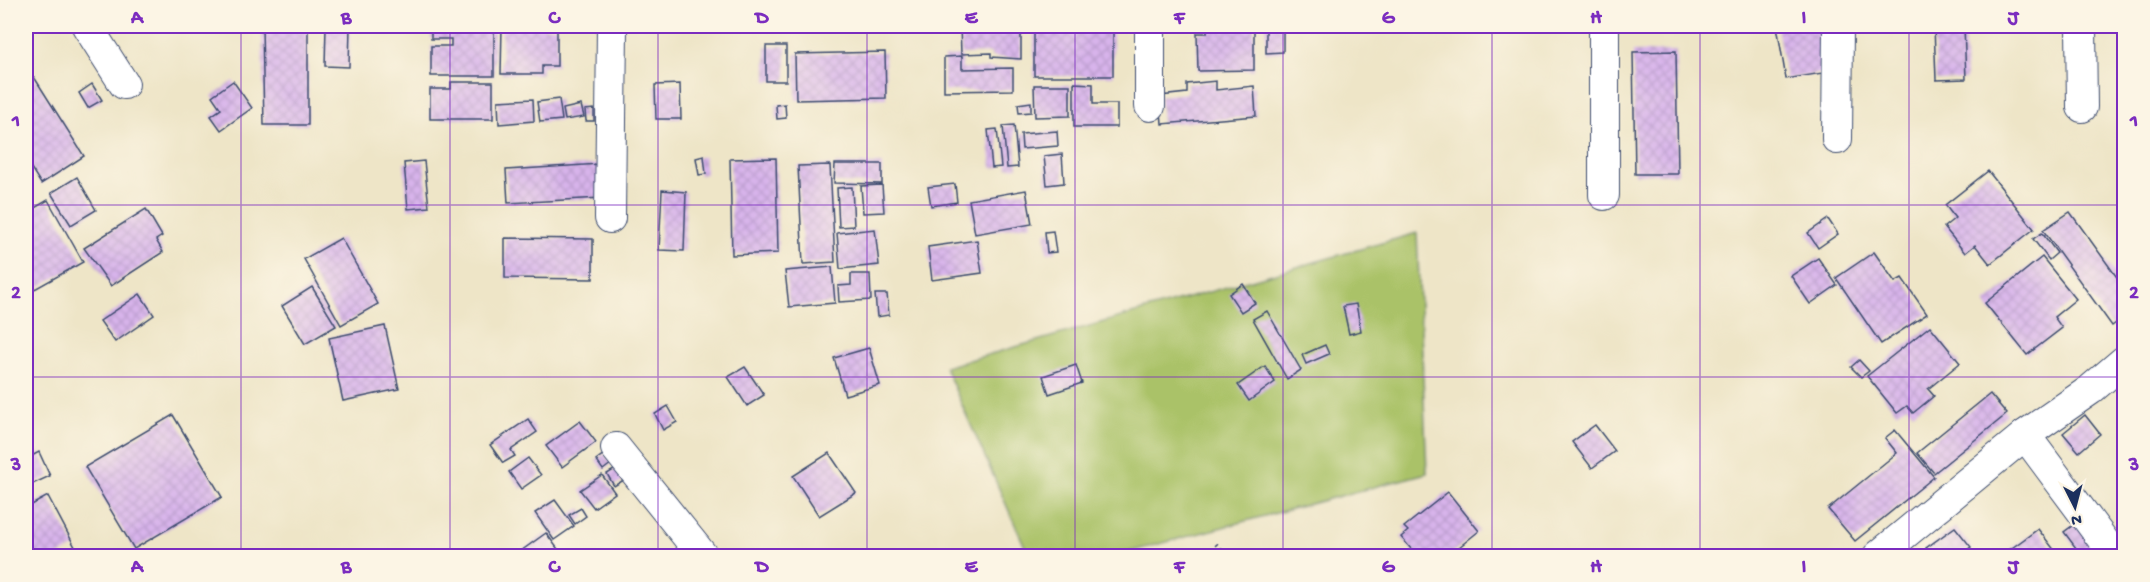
<svg xmlns="http://www.w3.org/2000/svg" width="2150" height="582" viewBox="0 0 2150 582" font-family="'Gochi Hand',sans-serif">
<style>
.grass{fill:#aac268;stroke:#627863;stroke-width:1.5}
.building{fill:url(#building-cross-hatch)}
.lines{fill:none;stroke-linecap:round;stroke-linejoin:round}
.minor-casing{stroke:#3b4a6e;stroke-width:32}
.path{stroke:#3b4a6e;stroke-width:4;stroke-dasharray:1.5 4.5;stroke-linecap:butt}
.minor{stroke:#fff;stroke-width:30}
.grid{fill:none;stroke:#7b2cbf;stroke-width:1.5;stroke-opacity:0.55}
.neatline{fill:none;stroke:#7b2cbf;stroke-width:2}
.grid-label{font-size:20px;text-anchor:middle;font-weight:bold;fill:#7b2cbf}
</style>
<defs>
<pattern id="building-cross-hatch" width="8" height="8" patternUnits="userSpaceOnUse" patternTransform="scale(1.5)"><rect width="8" height="8" fill="#d8b4eb"/><path d="M0 0l8 8M0 8l8-8" fill="none" stroke="#b99bcc"/></pattern>
</defs>
<rect width="100%" height="100%" fill="#fcf5e5"/>
<filter id="ink" filterUnits="userSpaceOnUse"><feTurbulence type="fractalNoise" baseFrequency=".0167" numOctaves="2"/><feDisplacementMap in="SourceGraphic" scale="12" xChannelSelector="R" yChannelSelector="G"/><feConvolveMatrix kernelMatrix="1 2 1 2 8 2 1 2 1" color-interpolation-filters="sRGB"/></filter>
<filter id="wash" filterUnits="userSpaceOnUse"><feTurbulence type="fractalNoise" baseFrequency=".008" numOctaves="4" result="noise"/><feDisplacementMap in="SourceGraphic" scale="24" xChannelSelector="R" yChannelSelector="G"/><feGaussianBlur stdDeviation="1.35" result="paint"/><feColorMatrix in="noise" values="0 0 0 0 0 0 0 0 0 0 0 0 0 0 0 0 0 1.4 0 .05"/><feComposite in="paint" operator="in"/></filter>
<g filter="url(#wash)">
<rect width="100%" height="100%" fill="#eee5c7"/>
<path class="grass" d="M1417,233L1427,473L1114,556H1029L945,367Z"/>
<g id="blocks">
<g class="building">
<path d="M262,26H308V125H264Z"/>
<path d="M326,26H350L349,67L325,66Z"/>
<path d="M431,26H494V76H431V46H451V39H431Z"/>
<path d="M502,26L557,28V66H542V74H501Z"/>
<path d="M960,26H1021V59L991,57V53L961,54Z"/>
<rect x="1034" y="26" width="79" height="50"/>
<path d="M1207,26H1254V70L1198,71L1197,33H1207Z"/>
<path d="M1266,26H1283V52L1266,53Z"/>
<path d="M1777,26H1828L1835,71L1786,79Z"/>
<path d="M1934,26H1964L1966,79L1936,80Z"/>
<rect x="766" y="46" width="20" height="35"/>
<path d="M1676,51L1678,174H1635L1633,52Z"/>
<path d="M885,52L886,98L796,100L795,54Z"/>
<path d="M962,56V69L1013,68V90L944,91V57Z"/>
<path d="M34,77L84,156L41,184L26,160V83Z"/>
<path d="M233,81L252,108L221,130L211,116L221,109L212,96Z"/>
<path d="M1216,81V90L1254,86L1256,116L1162,124L1160,96L1187,93V84Z"/>
<path d="M451,82H493V119H430V89H451Z"/>
<path d="M1074,83L1093,84V104H1117V127H1074Z"/>
<path d="M92,84L102,100L88,108L79,93Z"/>
<path d="M680,84L681,119H656L655,85Z"/>
<path d="M1034,85H1070V116L1035,117Z"/>
<path d="M533,99L534,121L499,124L498,101Z"/>
<path d="M559,99L562,120L540,122L537,102Z"/>
<path d="M1031,102V112L1019,113L1018,104Z"/>
<path d="M785,104L786,118L777,119L776,105Z"/>
<path d="M581,105L584,117L565,120L563,109Z"/>
<path d="M594,109V121H586L585,110Z"/>
<path d="M1014,125L1018,167L1007,168L1003,126Z"/>
<path d="M997,129L1001,167L992,168L988,130Z"/>
<path d="M1057,131L1058,146L1022,149L1021,134Z"/>
<path d="M1062,154L1064,183L1047,185L1044,156Z"/>
<path d="M704,156L706,174L699,175L696,158Z"/>
<path d="M776,158L778,253L732,255L730,159Z"/>
<path d="M424,161L429,207L408,209L404,163Z"/>
<path d="M600,164L602,198L508,203L506,170Z"/>
<path d="M835,164H882V184L834,183Z"/>
<path d="M830,165L835,262L803,264L798,166Z"/>
<path d="M1988,171L2034,229L1990,264L1975,245L1965,253L1944,227L1955,218L1945,205Z"/>
<path d="M77,177L96,210L71,225L51,193Z"/>
<path d="M955,184L957,202L931,206L928,187Z"/>
<path d="M882,185L884,212L863,213L861,186Z"/>
<path d="M852,187L854,226L839,227L837,188Z"/>
<path d="M662,190L686,192L684,251L659,250Z"/>
<path d="M1026,190L1032,224L975,234L969,200Z"/>
<path d="M48,200L83,262L33,290L26,276V213Z"/>
<path d="M146,209L162,236L156,240L163,252L111,286L84,248Z"/>
<path d="M2070,212L2124,287V317L2112,326L2043,230Z"/>
<path d="M1828,219L1838,234L1818,248L1808,233Z"/>
<path d="M875,229L879,265L840,269L837,233Z"/>
<path d="M1053,231L1056,252L1047,253L1045,232Z"/>
<path d="M2042,233L2057,253L2049,260L2033,239Z"/>
<path d="M341,238L378,304L341,325L304,259Z"/>
<path d="M505,238L593,239V279L505,278Z"/>
<path d="M977,240L982,273L932,280L928,247Z"/>
<path d="M1874,252L1895,282L1902,278L1927,314L1881,344L1836,278Z"/>
<path d="M2042,257L2076,299L2054,317L2062,328L2027,355L1985,303Z"/>
<path d="M1818,258L1837,285L1810,304L1791,276Z"/>
<path d="M832,267L835,303L789,307L785,271Z"/>
<path d="M851,274H870L871,300L839,302L838,286L851,285Z"/>
<path d="M1243,284L1255,303L1241,312L1229,294Z"/>
<path d="M312,287L336,326L305,344L282,306Z"/>
<path d="M140,294L154,315L115,342L100,321Z"/>
<path d="M875,294H887L889,315L877,317Z"/>
<path d="M1356,304L1361,331L1349,334L1343,306Z"/>
<path d="M1267,311L1301,370L1287,379L1253,319Z"/>
<path d="M385,326L399,389L343,401L329,338Z"/>
<path d="M1930,326L1960,363L1928,389L1934,396L1913,413L1907,406L1897,413L1867,376Z"/>
<path d="M1325,345L1329,354L1306,364L1302,355Z"/>
<path d="M869,348L880,385L845,395L834,358Z"/>
<path d="M1859,360L1869,371L1861,377L1851,367Z"/>
<path d="M1076,365L1082,383L1049,394L1043,376Z"/>
<path d="M1265,366L1275,382L1249,401L1238,385Z"/>
<path d="M745,367L764,395L747,406L728,377Z"/>
<path d="M1990,394L2007,414L1934,473L1917,453Z"/>
<path d="M668,406L677,422L663,430L655,414Z"/>
<path d="M173,415L222,497L134,549L85,467Z"/>
<path d="M2085,415L2100,434L2079,452L2063,433Z"/>
<path d="M528,419L537,432L511,450L515,456L503,463L490,445Z"/>
<path d="M580,421L596,442L562,467L546,446Z"/>
<path d="M1595,425L1615,451L1592,468L1572,442Z"/>
<path d="M1895,430L1934,477L1855,541L1828,509L1897,453L1885,438Z"/>
<path d="M39,452L50,476L26,487V459Z"/>
<path d="M829,453L856,493L819,516L793,476Z"/>
<path d="M604,454L612,463L603,470L596,460Z"/>
<path d="M528,458L541,475L521,489L509,472Z"/>
<path d="M617,468L624,480L614,486L607,474Z"/>
<path d="M602,475L615,493L594,508L580,490Z"/>
<path d="M1448,492L1479,531L1448,556H1417L1401,537L1408,531L1404,527Z"/>
<path d="M48,496L75,547L57,556H26V508Z"/>
<path d="M555,500L574,526L554,540L535,513Z"/>
<path d="M581,508L586,516L575,524L569,515Z"/>
<path d="M2080,520L2105,556H2082L2064,532Z"/>
<path d="M1955,527L1971,547L1958,556H1932L1926,548Z"/>
<path d="M2038,529L2059,556H2001Z"/>
<path d="M546,533L563,556H514Z"/>
</g>
</g>
</g>
<g filter="url(#ink)">
<use href="#blocks" fill-opacity="0" stroke="#3b4a6e" stroke-width="1.5"/>
<g class="lines">
<g class="minor-casing">
<g id="minor">
<path d="M87,26L124,84"/>
<path d="M1150,26V106"/>
<path d="M1604,26V195"/>
<path d="M2081,26L2082,107"/>
<path d="M1837,139L1838,26"/>
<path d="M610,218L612,26"/>
<path d="M2025,435L2115,556"/>
<path d="M616,448L703,556"/>
<path d="M1878,556L2025,435L2090,390L2124,361"/>
</g>
</g>
<path class="path" d="M1216,544L1227,556"/>
<use href="#minor" class="minor"/>
</g>
</g>
<path class="grid" d="M241,26V556M450,26V556M658,26V556M867,26V556M1075,26V556M1283,26V556M1492,26V556M1700,26V556M1909,26V556M26,205H2124M26,377H2124"/>
<rect width="2150" height="582" fill="none" stroke="#fcf5e5" stroke-width="66"/>
<g transform="translate(2075 507) rotate(174)" stroke="#fcf5e5" stroke-width="4.5" paint-order="stroke">
<path d="M0-4.5L10 22L0 15L-10 22Z" fill="#1b2f5e"/>
<text y="-9" font-size="16" font-weight="bold" text-anchor="middle" fill="#1b2f5e">N</text>
</g>
<rect x="33" y="33" width="2084" height="516" class="neatline"/>
<g class="grid-label">
<text x="137" y="23">A</text>
<text x="346" y="23">B</text>
<text x="554" y="23">C</text>
<text x="762" y="23">D</text>
<text x="971" y="23">E</text>
<text x="1179" y="23">F</text>
<text x="1388" y="23">G</text>
<text x="1596" y="23">H</text>
<text x="1804" y="23">I</text>
<text x="2013" y="23">J</text>
<text x="16" y="126">1</text>
<text x="2134" y="126">1</text>
<text x="16" y="298">2</text>
<text x="2134" y="298">2</text>
<text x="16" y="470">3</text>
<text x="2134" y="470">3</text>
<text x="137" y="572">A</text>
<text x="346" y="572">B</text>
<text x="554" y="572">C</text>
<text x="762" y="572">D</text>
<text x="971" y="572">E</text>
<text x="1179" y="572">F</text>
<text x="1388" y="572">G</text>
<text x="1596" y="572">H</text>
<text x="1804" y="572">I</text>
<text x="2013" y="572">J</text>
</g>
</svg>
